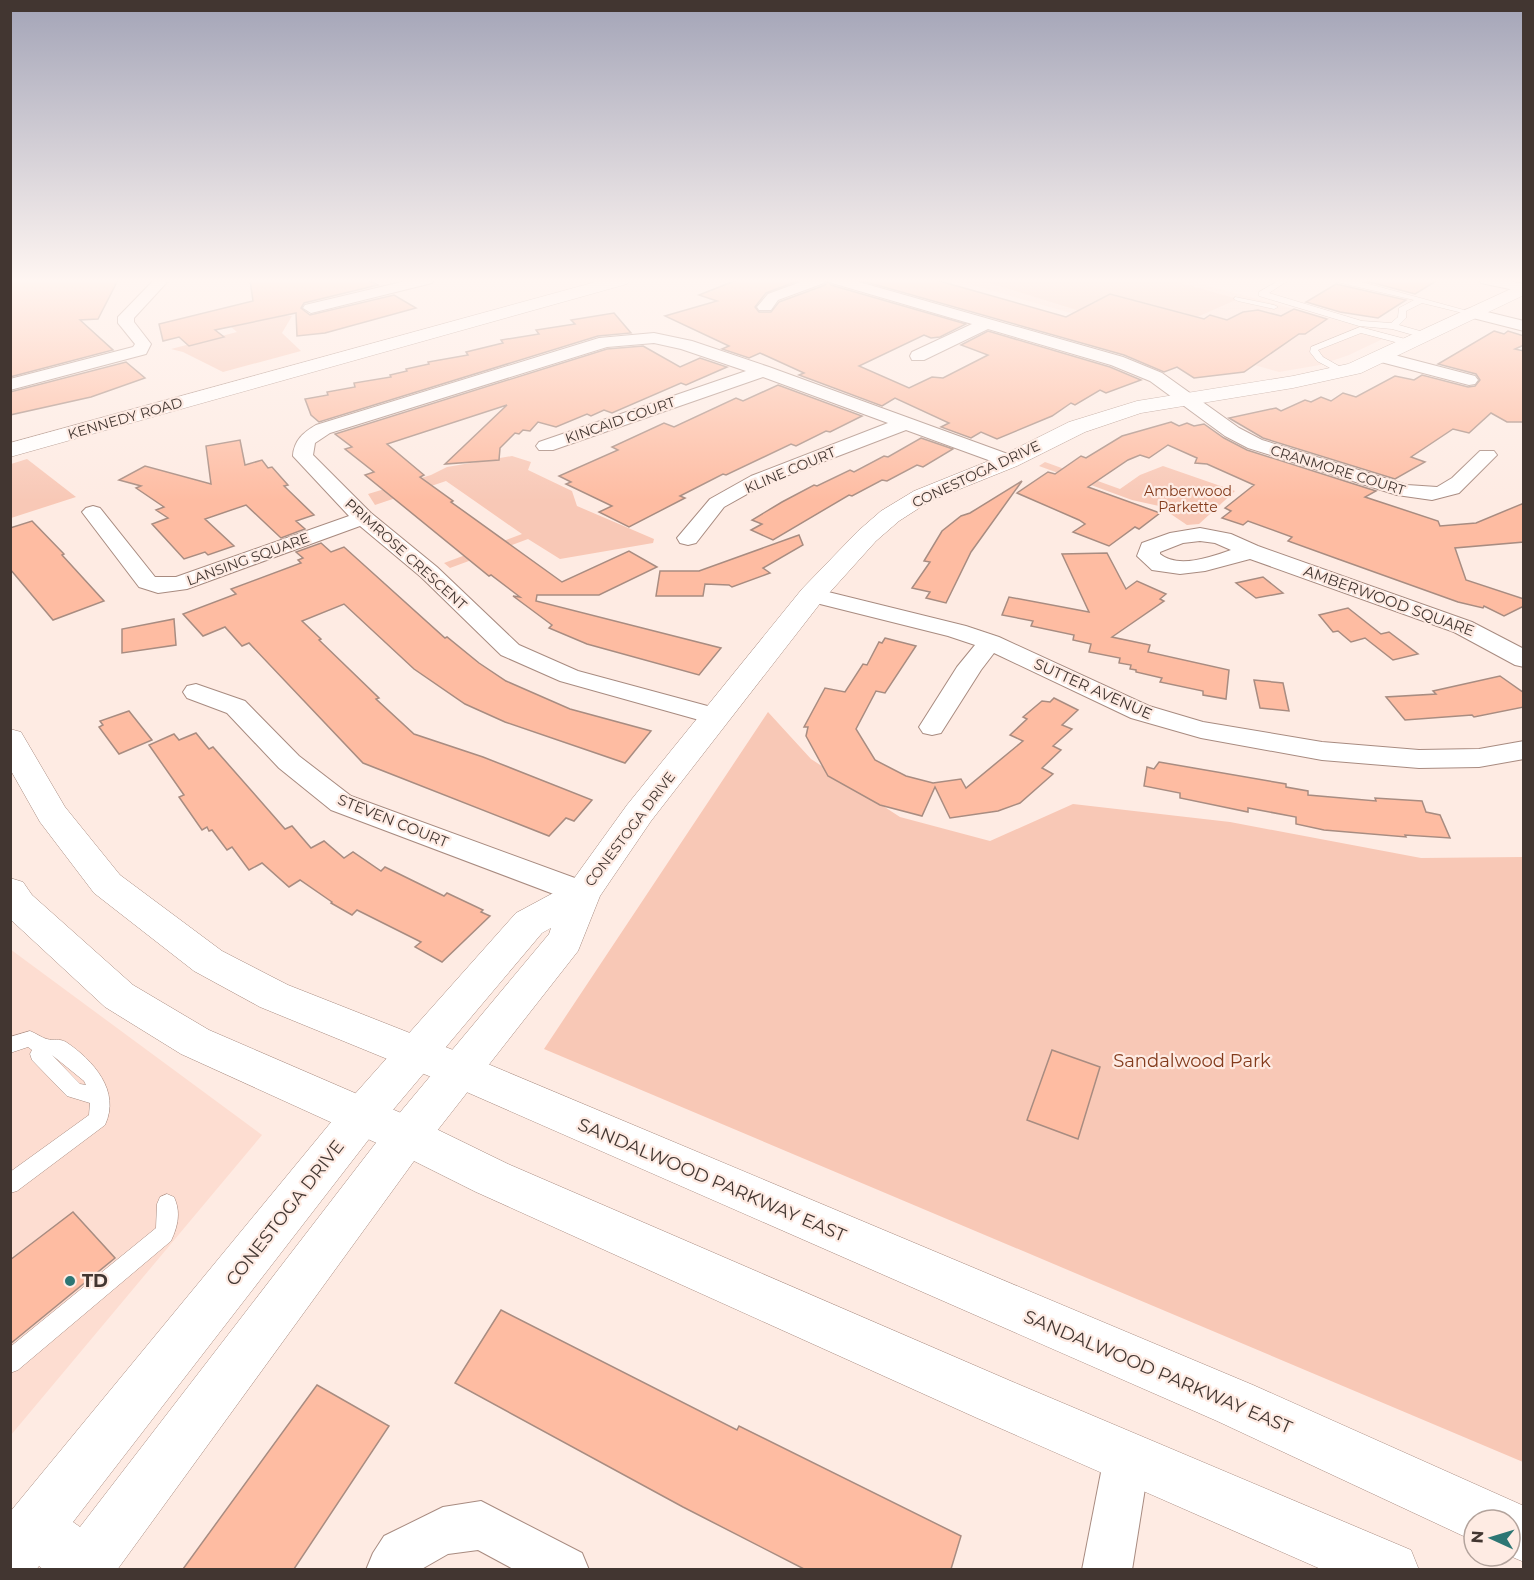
<svg xmlns="http://www.w3.org/2000/svg" width="1534" height="1580" viewBox="0 0 1534 1580" font-family="Montserrat,sans-serif">
<style>
.built{fill:#fdddd1}
.green{fill:#f8c8b6}
.building{fill:#febca2;stroke:#a88c81;stroke-width:1.5}
.lines{fill:none;stroke-linecap:round;stroke-linejoin:round}
.service-casing{stroke:#a88b80;stroke-width:1}
.minor-casing{stroke:#a88b80;stroke-width:2}
.tertiary-casing{stroke:#a88b80;stroke-width:1}
.secondary-casing{stroke:#a88b80;stroke-width:1}
.service{fill:#fff;fill-rule:evenodd}
.minor{fill:#fff;fill-rule:evenodd}
.tertiary{fill:#fff;fill-rule:evenodd}
.secondary{fill:#fff;fill-rule:evenodd}
.poi-dot{fill:#2d7674;stroke:#feebe3;stroke-width:2}
.labels{text-anchor:middle;stroke-width:4.5;stroke-linejoin:round;paint-order:stroke}
.far-street-label{font-size:14px;fill:#423631;stroke:#feebe3}
.far-park-label{font-size:14px;fill:#833b1c;stroke:#feebe3}
.street-label{font-size:15px;fill:#423631;stroke:#feebe3}
.near-park-label{font-size:18px;fill:#833b1c;stroke:#feebe3}
.near-street-label{font-size:18px;fill:#423631;stroke:#feebe3}
.near-poi-label{font-size:18px;font-weight:bold;fill:#423631;stroke:#feebe3;text-anchor:start}
</style>
<rect width="100%" height="100%" fill="#feebe3"/>
<g class="built">
<path d="M954,280H1186L1391,335L1349,355L1320,365L1279,372Z"/>
<path d="M10,949L262,1135L11,1435H10Z"/>
</g>
<g class="green">
<path d="M980,280H1170L1238,299L1197,317L1080,311Z"/>
<path d="M283,315L292,316L282,333L301,351L223,372L183,352L171,349L237,332L231,327Z"/>
<path d="M512,456L531,462L528,470L572,491L577,506L654,539L653,543L560,559L528,539L450,568L444,563L522,534L446,481L375,505L368,494L431,475L447,467Z"/>
<path d="M27,459L76,497L11,518V464Z"/>
<path d="M1045,462L1120,489L1140,475L1163,466L1235,491L1199,524L1187,525L1159,506L1132,500L1039,466Z"/>
<path d="M768,712L811,759L900,817L990,841L1073,804L1230,822L1421,858L1523,857V1462L544,1049Z"/>
</g>
<g class="building">
<path d="M10,280H118L98,319L80,320L113,350L10,377Z"/>
<path d="M250,280H368L378,285L304,303L301,308L310,315L394,295L416,308L325,333L297,336L296,313L215,330L224,337L189,346L179,337L163,341L159,324L253,301Z"/>
<path d="M737,280H800L766,293L755,307L759,312H771L779,302L825,285L828,281L831,285L966,324L940,337L931,338L924,335L859,366L909,388L932,377L943,378L988,355L961,345L988,331L1110,367L1141,380L1106,393L1100,390L1075,405L1071,403L1052,416L997,439L981,432L971,438L941,427L949,423L895,398L882,406L799,375L804,373L760,353L749,358L722,349L729,346L665,316L717,301L699,295Z"/>
<path d="M859,280H936L1066,317L1110,294L1204,319L1210,315L1227,320L1243,312L1258,310L1281,316L1294,309L1327,319L1305,334H1299L1244,372L1194,378L1177,367L1164,372L1124,355Z"/>
<path d="M1362,280H1438L1415,294Z"/>
<path d="M1336,284L1406,300L1378,318L1340,312L1306,302Z"/>
<path d="M614,313L631,333L598,336L319,422L311,415L305,399L328,395L327,392L355,387L354,383L391,377L390,375L407,371L406,369L429,364L428,362L468,355L466,352L503,343L501,340L539,334L536,330L575,324L571,320Z"/>
<path d="M1494,331L1504,334L1508,331L1524,336V345L1515,349L1524,351V422H1507L1491,413L1469,433L1453,429L1411,457L1425,462L1395,479L1263,438L1229,418L1276,408L1281,411L1305,400L1311,402L1321,397L1331,401L1343,393L1356,397L1395,376L1414,380L1422,375L1468,387L1475,386L1480,380L1476,374L1438,364Z"/>
<path d="M643,346L680,367L700,358L727,367L686,385L681,383L612,413L604,410L591,416L587,414L556,427L538,422L530,431L523,430L519,434L515,433L500,448L499,460L445,464L507,405L387,444L424,475L420,477L453,501L451,502L562,582L629,551L657,567L599,595H537L536,601L721,648L699,675L587,644L549,628L552,625L513,596L520,597L491,575L489,576L365,475L374,472L345,449L352,447L335,434L607,349Z"/>
<path d="M126,362L145,378L91,397L10,415V392Z"/>
<path d="M778,385L862,416L830,432L826,431L796,446L791,444L726,475L723,474L680,496L685,498L629,527L599,512L612,506L566,484L571,482L559,476L618,450L612,447L664,423L674,427L736,398L743,401Z"/>
<path d="M1171,422L1179,426L1187,423L1194,426L1204,424L1224,438L1247,450L1376,491L1365,497L1438,521L1440,526L1476,523L1524,503V542L1455,548L1466,580L1524,599V606L1504,616L1484,606L1483,608L1458,602L1338,559L1288,541L1292,537L1248,521L1243,525L1222,518L1231,511L1225,508L1254,485L1207,464L1195,463L1197,458L1168,445L1149,458L1140,455L1128,460L1088,487L1160,513L1139,529L1135,527L1109,546L1073,532L1085,524L1079,520L1017,493L1048,472L1055,474L1081,456L1086,458L1122,436Z"/>
<path d="M921,438L953,449L923,467L917,465L887,481L882,480L852,496L849,495L773,540L751,530L762,524L752,520L782,502L814,485L817,486L850,470L854,472L884,456L888,457Z"/>
<path d="M240,440L245,465L262,460L268,468L272,467L288,485L284,486L314,515L296,521L305,529L281,538L246,505L205,519L234,546L208,555L205,552L184,559L152,524L168,518L156,510L164,507L136,488L141,486L119,480L145,466L211,484L206,446Z"/>
<path d="M1022,481L971,552L946,603L926,598L930,592L912,588L930,562L924,561L942,531L961,516L970,513Z"/>
<path d="M32,521L64,554L62,555L104,601L53,620L10,569V528Z"/>
<path d="M799,535L803,545L763,568L770,573L732,587L729,585L705,584L703,596H656L660,571H699Z"/>
<path d="M321,543L331,552L344,547L445,638L447,637L479,663L506,681L570,709L651,731L625,763L505,722L465,704L414,669L344,604L302,621L321,639L319,640L379,698L376,699L414,734L483,757L592,800L574,821L566,818L549,836L363,763L249,643L242,646L225,627L203,636L183,614L236,594L231,589L301,563L298,560L303,558L296,552Z"/>
<path d="M1107,553L1126,589L1137,581L1166,594L1160,599L1164,601L1112,637L1150,645L1148,652L1229,670L1226,699L1203,695V691L1160,682L1162,678L1136,672V670L1130,669L1131,665L1119,663L1120,658L1089,652L1091,644L1073,640L1074,635L1031,626L1033,621L1002,615L1009,597L1089,612L1062,554Z"/>
<path d="M1263,577L1283,593L1256,598L1236,583Z"/>
<path d="M1348,608L1381,634L1389,632L1418,654L1393,660L1365,638L1351,642L1338,631L1333,632L1319,615Z"/>
<path d="M174,619L176,645L122,653V629Z"/>
<path d="M885,638L916,646L885,693L876,691L856,729L875,760L906,776L933,783L961,779L966,788L1023,741L1010,735L1027,719L1023,717L1042,701L1050,702L1054,698L1078,710L1062,725L1072,729L1053,746L1061,750L1042,768L1053,774L1020,803L998,811L950,818L935,787L922,816L880,805L828,776L806,736L808,727H804L825,688L845,692L863,664L867,665L879,642L882,643Z"/>
<path d="M1500,676L1524,693V707L1474,717L1472,715L1405,720L1386,697L1436,694L1433,691Z"/>
<path d="M1254,680L1283,683L1289,711L1260,708Z"/>
<path d="M129,711L152,740L119,754L99,727L103,725L100,721Z"/>
<path d="M196,733L209,749L213,747L285,829L292,826L311,848L324,841L344,858L353,852L381,871L385,867L444,896L447,893L483,910L481,912L490,916L442,962L415,947L421,942L357,910L352,915L331,903L332,902L300,880L289,887L262,863L249,870L232,847L227,850L212,830L209,831L207,827L202,830L179,797L184,795L149,745L174,734L179,740Z"/>
<path d="M1159,762L1286,784V787L1308,791V795L1376,801L1375,798L1422,801L1426,812L1440,815L1450,838L1405,835L1406,837L1324,830L1296,824V817L1248,808V812L1180,798V793L1144,786L1147,767L1154,769Z"/>
<path d="M1052,1050L1100,1067L1078,1139L1027,1120Z"/>
<path d="M73,1212L115,1258L10,1344V1260Z"/>
<path d="M501,1310L737,1430L739,1426L961,1536L951,1569H804L683,1507L455,1383Z"/>
<path d="M317,1385L389,1426L294,1569H183Z"/>
</g>
<g class="lines">
<g class="service-casing">
<g id="service">
<path d="M1280,280H1289L1269,293L1362,321L1391,323L1398,317L1399,308L1414,300L1328,280L1358,281L1475,313L1471,315L1422,303L1406,311V318L1399,325L1427,333V337L1424,338L1392,329L1359,326L1259,296V292Z"/>
<path d="M1235,297L1274,305L1278,307L1274,309L1238,301L1234,299Z"/>
<path d="M1360,327L1413,341L1414,343L1410,346L1361,333L1318,350L1323,357L1346,370L1348,372L1343,375L1317,361L1310,352L1311,347Z"/>
<path d="M30,1031C36,1033 42,1038 47,1039C54,1041 59,1038 66,1042C93,1060 121,1091 105,1125L17,1191L10,1193V1172L89,1115L90,1103L67,1096L32,1060L30,1054L32,1050L28,1047L10,1053V1037ZM52,1055L84,1081L86,1085L80,1084Z"/>
<path d="M167,1194L174,1197C181,1212 178,1226 171,1241L18,1370L10,1373V1347L156,1228L157,1204L160,1197Z"/>
</g>
</g>
<g class="minor-casing">
<g id="minor">
<path d="M154,280H169L134,318V322L151,344L146,354L10,390V379L133,347L135,344L118,323V317Z"/>
<path d="M410,280H434L432,283L311,313L303,308L305,305Z"/>
<path d="M806,280H826L824,283L778,300L771,310H759L757,307L768,294Z"/>
<path d="M830,280H852L1123,357L1162,373L1239,428L1262,440L1407,485L1437,487L1452,478L1480,451H1494L1497,455L1459,493L1432,500L1397,495L1248,448L1225,436L1150,381L1111,365L988,329L924,360H912L910,356L912,352L972,324L832,283Z"/>
<path d="M1479,280H1505L1524,284V292L1481,283Z"/>
<path d="M1471,308L1524,321V331L1465,316L1463,313L1465,310Z"/>
<path d="M654,333L692,341L769,367L1016,457L1019,461L1016,465H1002L906,430L765,484L724,507L696,543L688,545L680,543L677,538L710,499L751,476L888,423L763,377L553,450H539L536,446L539,442L746,371L681,349L654,343L607,347L330,433L315,443L313,455L371,513L437,567L519,645L578,671L726,711L730,717L726,723L717,725L560,681L501,655L421,577L360,526L187,589L158,593L139,587L82,512L86,508L93,506L100,508L155,577H176L349,516L293,456C294,440 304,432 316,425L599,338Z"/>
<path d="M1383,352L1475,376L1478,380L1475,384L1469,385L1377,361L1375,357L1377,353Z"/>
<path d="M1200,528L1231,534L1258,546L1472,622L1524,649V667L1515,665L1454,632L1250,559L1205,571L1180,574L1152,570L1137,556L1142,543L1170,533ZM1200,541L1215,543L1231,550C1211,557 1178,569 1160,554V552L1183,543Z"/>
<path d="M812,588L966,626L999,637L1149,706L1203,722L1322,742L1419,750L1479,749L1524,741V759L1479,767L1419,768L1322,760L1201,738L1131,718L994,653L981,670L941,733L932,735L923,733L919,727L957,667L975,645L948,636L804,600L800,595L804,590Z"/>
<path d="M196,684L245,701L299,756L351,796L594,885L599,893L594,901L583,904L572,901L331,810L279,768L227,713L187,698L183,692L187,686Z"/>
<path d="M1127,1434L1143,1441L1150,1457L1132,1570H1082L1104,1457L1111,1441Z"/>
<path d="M481,1501L582,1553L589,1570H515L478,1550L448,1554L420,1570H366L373,1553L384,1536L443,1507Z"/>
</g>
</g>
<g class="tertiary-casing">
<path id="tertiary" d="M1524,283V295L1361,373L1293,388L1141,413L1085,432L1017,466L930,501L899,521L876,541L822,601L651,821L600,896L578,951L422,1150L117,1570H44L39,1566L36,1570H10V1512L346,1104L516,913L570,884L627,805L802,589L858,531L881,511L914,491L1001,456L1069,422L1137,401L1293,376L1348,364ZM551,928L549,934L392,1122L80,1527L73,1522L376,1130L542,933Z"/>
</g>
<g class="secondary-casing">
<g id="secondary">
<path d="M603,280H630L627,284L10,457V443Z"/>
<path d="M10,729L21,732L65,807L120,875L222,951L288,985L476,1059L1253,1385L1524,1506V1562L1510,1556V1520H1474L1472,1540L1217,1421L446,1083L260,1007L194,971L94,893L40,822L10,769Z"/>
<path d="M10,878L23,882L32,895L133,985L209,1030L422,1122L508,1164L1013,1382L1411,1550L1419,1570H1323L977,1418L476,1192L392,1150L181,1054L105,1007L10,919Z"/>
</g>
</g>
<use href="#service" class="service"/>
<use href="#minor" class="minor"/>
<use href="#tertiary" class="tertiary"/>
<use href="#secondary" class="secondary"/>
</g>
<linearGradient id="sky" x2="0" y2="1"><stop stop-color="#a3a4b7"/><stop offset="0.56" stop-color="#fff6f2"/><stop offset="1" stop-color="#fff6f2" stop-opacity="0"/></linearGradient>
<rect width="1534" height="501" fill="url(#sky)"/>
<circle class="poi-dot" cx="70" cy="1281" r="6"/>
<g class="labels">
<g class="far-street-label">
<text transform="translate(125 418) rotate(-16)" y="5">KENNEDY ROAD</text>
<text transform="translate(620 420) rotate(-19)" y="5">KINCAID COURT</text>
<text transform="translate(790 470) rotate(-23)" y="5">KLINE COURT</text>
<text transform="translate(1338 470) rotate(17)" y="5">CRANMORE COURT</text>
<text transform="translate(976 474) rotate(-25)" y="5">CONESTOGA DRIVE</text>
<text transform="translate(406 554) rotate(42)" y="5">PRIMROSE CRESCENT</text>
<text transform="translate(248 559) rotate(-20)" y="5">LANSING SQUARE</text>
<text transform="translate(630 829) rotate(-53)" y="5">CONESTOGA DRIVE</text>
</g>
<g class="far-park-label">
<text x="1188" y="496">Amberwood<tspan x="1188" dy="16">Parkette</tspan></text>
</g>
<g class="street-label">
<text transform="translate(1389 601) rotate(20)" y="5">AMBERWOOD SQUARE</text>
<text transform="translate(1093 689) rotate(24)" y="5">SUTTER AVENUE</text>
<text transform="translate(393 821) rotate(22)" y="5">STEVEN COURT</text>
</g>
<g class="near-park-label">
<text x="1192" y="1067">Sandalwood Park</text>
</g>
<g class="near-street-label">
<text transform="translate(712 1180) rotate(23)" y="6">SANDALWOOD PARKWAY EAST</text>
<text transform="translate(285 1213) rotate(-52)" y="6">CONESTOGA DRIVE</text>
<text transform="translate(1158 1372) rotate(23)" y="6">SANDALWOOD PARKWAY EAST</text>
</g>
<g class="near-poi-label">
<text x="82" y="1287">TD</text>
</g>
</g>
<rect width="1534" height="1580" fill="none" stroke="#423631" stroke-width="24"/>
<g transform="translate(1492 1538) rotate(274)"><circle r="28" fill="#feebe3" stroke="#b3a39c" stroke-width="1.5"/>
<path d="M0-4.5L10 22L0 15L-10 22Z" fill="#2d7674"/>
<text y="-9" font-size="16" font-weight="bold" text-anchor="middle" fill="#423631">N</text>
</g>
</svg>
